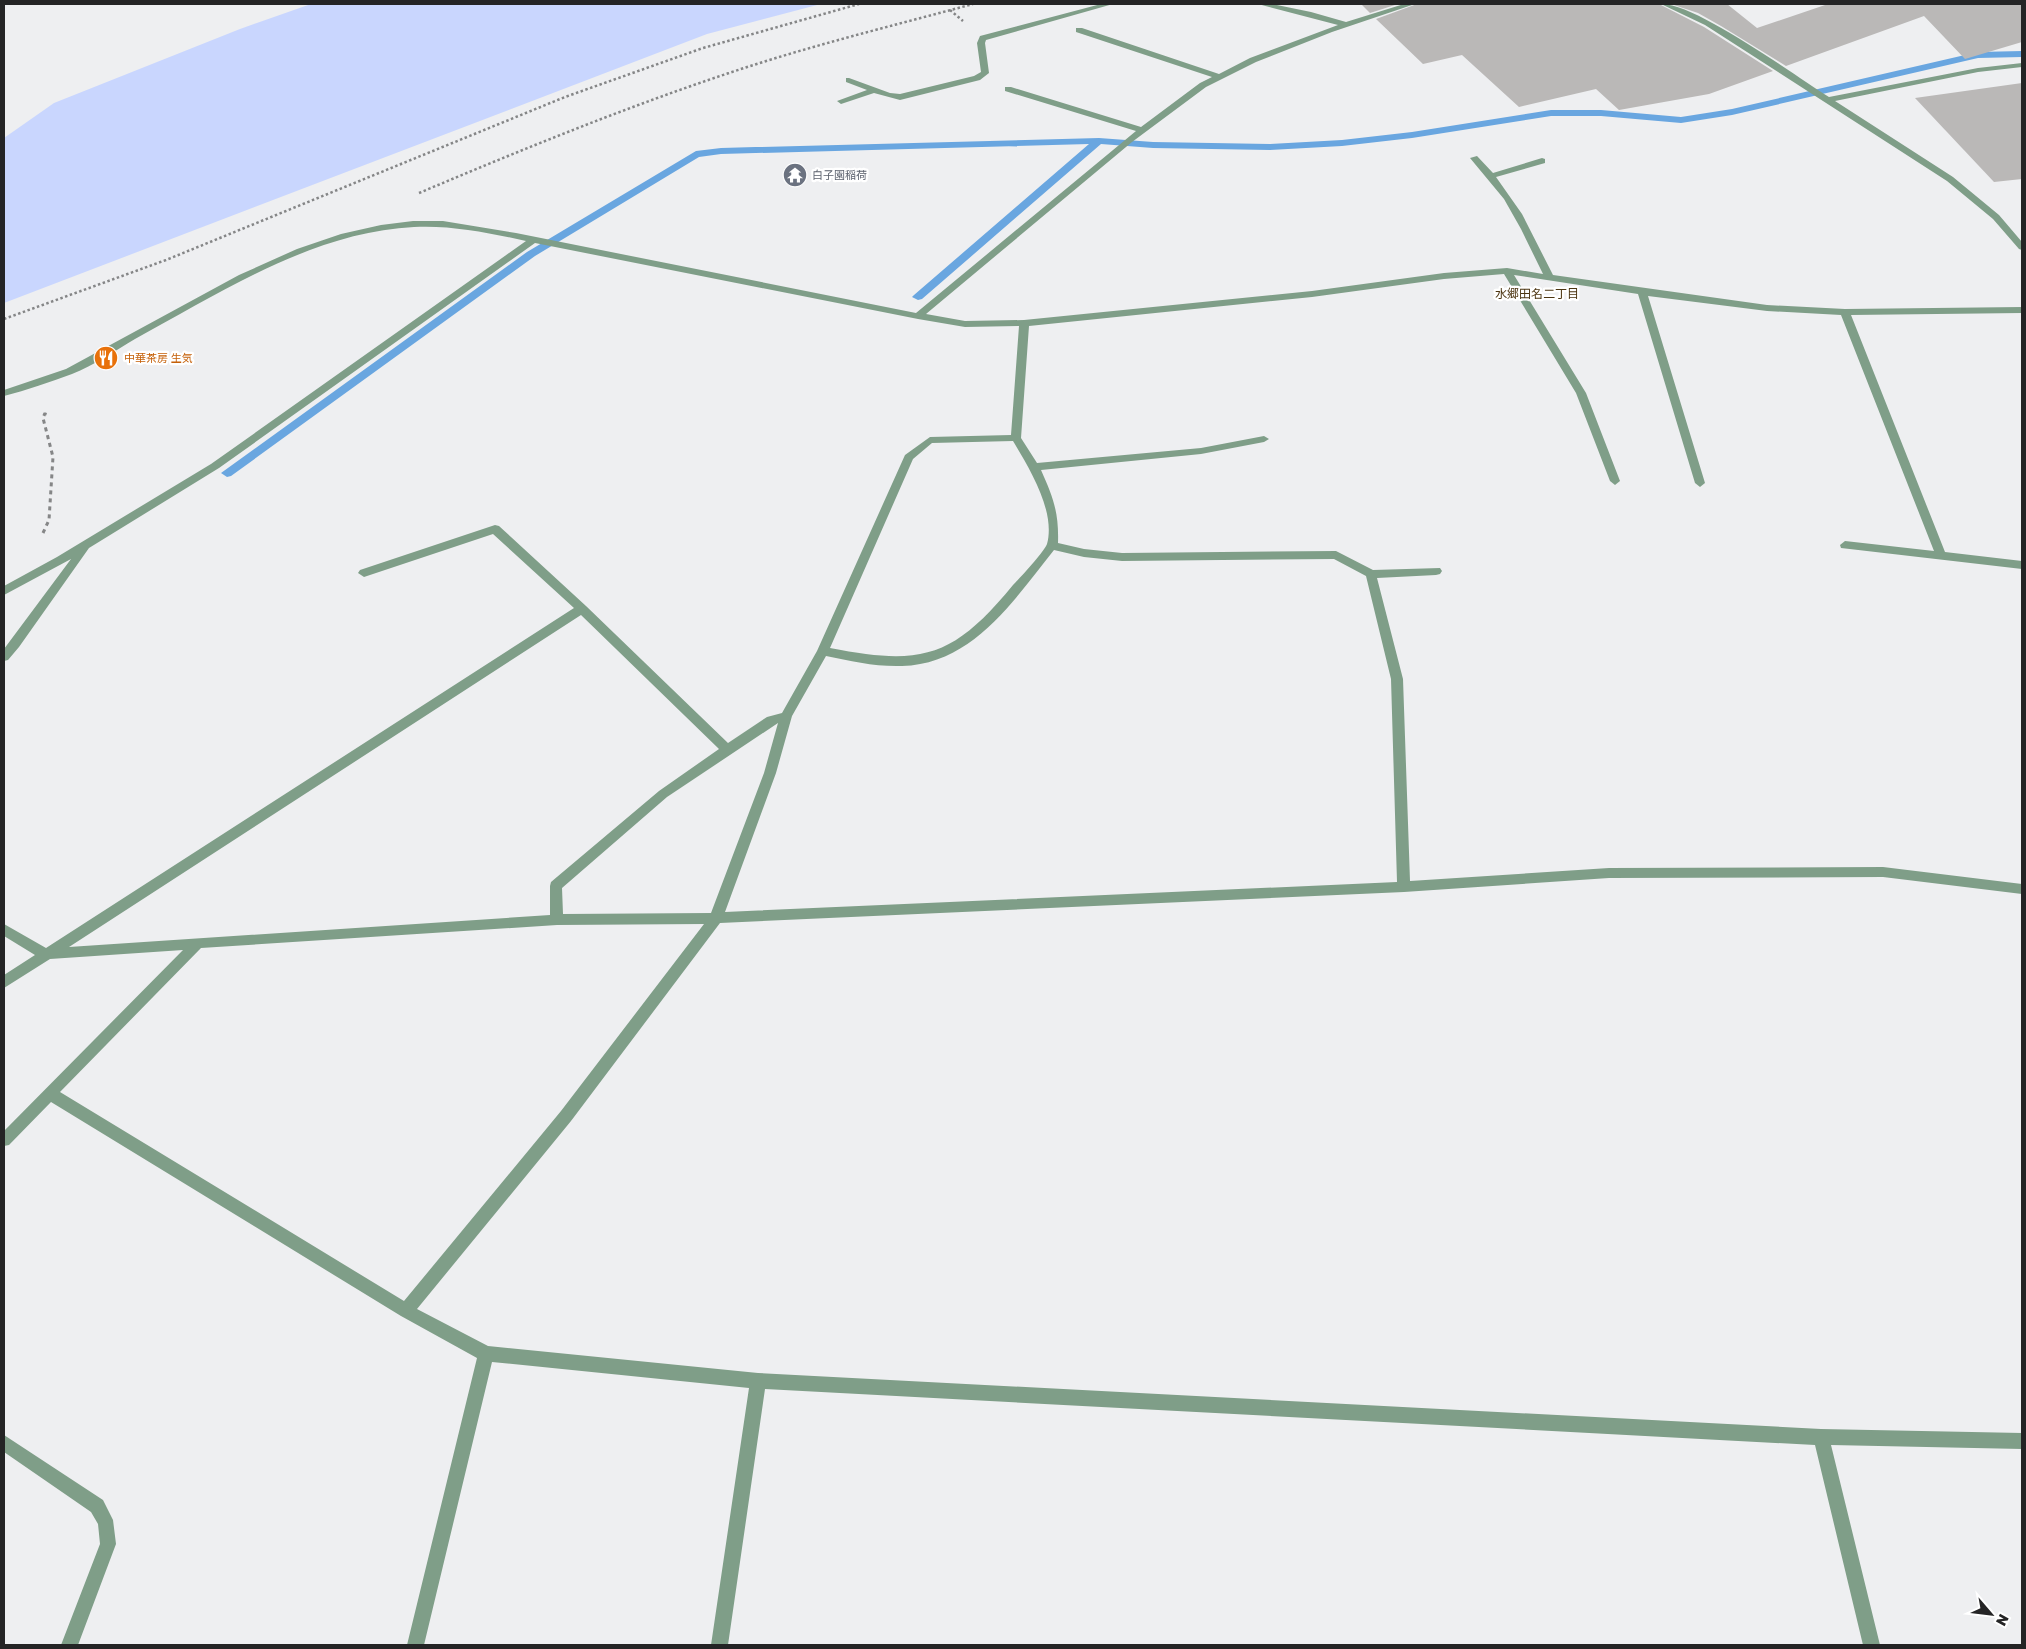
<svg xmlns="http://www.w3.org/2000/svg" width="2026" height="1649" viewBox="0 0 2026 1649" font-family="'Golos Text','Noto Sans JP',sans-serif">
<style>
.green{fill:#c9d6fe}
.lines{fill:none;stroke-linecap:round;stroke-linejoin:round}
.stream{fill:#69a6e0;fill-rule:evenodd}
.building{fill:#bab8b7}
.path-far1{stroke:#858687;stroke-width:2.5;stroke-dasharray:2.5 2.5;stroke-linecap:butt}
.path{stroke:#858687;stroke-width:3;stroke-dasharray:4 4;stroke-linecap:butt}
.minor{fill:#7f9e88;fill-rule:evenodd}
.labels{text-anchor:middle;stroke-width:4.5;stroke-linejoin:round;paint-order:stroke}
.far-worship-label{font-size:11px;fill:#5b616d;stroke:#fff;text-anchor:start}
.far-food-label{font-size:11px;fill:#c56008;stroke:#fff;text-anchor:start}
.far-neighbourhood-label{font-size:12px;fill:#4b3410;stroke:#fff}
</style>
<rect width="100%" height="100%" fill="#eeeff1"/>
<path class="green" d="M311,4H821L707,34L4,303V138L54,103L240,29Z"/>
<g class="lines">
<path class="stream" d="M2022,51V57L1978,58L1732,115L1681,123L1601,116H1551L1412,138L1342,146L1270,150L1153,148L1101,144L922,299L918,300L912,297L914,295L1089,144L721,154L699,157L535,256L231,476L227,477L221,473L527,252L696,151L721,148L1099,138L1153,142L1270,144L1342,140L1412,132L1551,110H1601L1681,117L1732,109L1978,52Z"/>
</g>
<g class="building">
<path d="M1361,4H1398L1370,13Z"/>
<path d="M1417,4H1659L1704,27L1773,71L1709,94L1619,110L1596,89L1519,107L1462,55L1423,64L1376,19Z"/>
<path d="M1671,4H1727L1757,28L1828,4H2022V42L1965,59L1924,16L1786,66L1721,26L1698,13Z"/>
<path d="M2022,83V179L1994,182L1915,98Z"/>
</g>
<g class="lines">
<g class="path-far1">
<path d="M950,10L963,21"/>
<path d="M419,193C521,150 624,108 729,73C809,46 892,26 973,4"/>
<path d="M4,319L166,260L565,97L703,48L859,4"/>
<path d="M45,415L46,412"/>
</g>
<path class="path" d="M43,533L49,520L53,457L43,418L45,413"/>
<g class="minor">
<path d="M1101,4H1113L986,40L985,43L989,73L980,80L900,100L874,93L841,104L837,101L867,90L846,82V78H849L890,93L900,94L974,76L981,72L977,43L980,36Z"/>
<path d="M1258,4H1272L1311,12L1346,22L1404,4H1415L1332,32L1256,62L1206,87L1132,142L926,314L965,321L1024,320L1312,291L1444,273L1507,268L1543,274L1521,229L1504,199L1470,158L1477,156L1493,173L1542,158L1545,159V163L1496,177L1522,214L1553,275L1767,305L1845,309L2022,307V313L1851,315L1945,552L2022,561V569L1841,548L1840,545L1845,541L1934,551L1841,315L1767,311L1648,296L1705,483L1700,487L1695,483L1638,294L1514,275L1586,393L1620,481L1615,485L1610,481L1576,393L1504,274L1444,279L1312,297L1029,326L1021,438L1037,463L1201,448L1264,436L1269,439L1264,442L1201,454L1041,470C1053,497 1059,512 1058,543L1084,549L1122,553L1336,551L1373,570L1440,568L1442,571L1440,574L1436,575L1377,578L1403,679L1410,881L1609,868L1883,867L2022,884V894L1883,877L1609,878L1404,892L720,923L571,1121L417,1309L488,1346L758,1373L1821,1429L2022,1433V1449L1831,1445L1880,1645H1863L1815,1445L765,1389L728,1645H711L749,1388L492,1362L424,1645H407L477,1358L401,1316L51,1102L9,1145L4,1146V1131L183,950L50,959L4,988V975L35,955L4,936V924L46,948L574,608L493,534L364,577L358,573L360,570L495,525L499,526L586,606L728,743L767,717L782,713L817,651L905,455L930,437L1011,435L1019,326L965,327L918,319L535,243L219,468L89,548L19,647L8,660L4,661V649L71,559L4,595V586L57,557L211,464L526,241C490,233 451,225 414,227C313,232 222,292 135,339C115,351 94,365 72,374C50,382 27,390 4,396V390L66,369L239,275L297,249L341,234L381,225L413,221H443L516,233L916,313L1136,131L1005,91V87H1011L1141,127L1200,83L1212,77L1076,32V28H1082L1219,74L1250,58L1338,25ZM1013,441C1029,468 1056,511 1047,544C1044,552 1020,578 1013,585C953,658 922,666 830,648L913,459L932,443ZM1054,550L1084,557L1122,561L1334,559L1366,576L1391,679L1397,882L725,912L776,773L792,716L826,656C851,661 876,667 902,666C973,664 1014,600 1054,550ZM581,615L719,749L659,791L551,882L550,886V915L69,947ZM778,723L764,773L711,913L563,914L562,888L667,797ZM704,924L561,1111L404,1301L60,1092L201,948L557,925Z"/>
<path d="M1661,4C1694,2 1797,77 1829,97L1978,68L2022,63V67L1978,72L1835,101L1953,177L1999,215L2022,242V250L2019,249L1993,219L1947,181L1705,25Z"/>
<path d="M4,1435L103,1500L113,1520L116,1544L78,1645H61L100,1544L98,1524L91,1512L4,1452Z"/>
</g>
</g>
<defs>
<g id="temple-disc" transform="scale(1.25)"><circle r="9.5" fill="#6b7280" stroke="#fff"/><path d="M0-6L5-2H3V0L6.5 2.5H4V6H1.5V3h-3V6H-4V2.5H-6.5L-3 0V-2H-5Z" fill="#fff"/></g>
<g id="restaurant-disc" transform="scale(1.25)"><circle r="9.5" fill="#e8710a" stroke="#fff"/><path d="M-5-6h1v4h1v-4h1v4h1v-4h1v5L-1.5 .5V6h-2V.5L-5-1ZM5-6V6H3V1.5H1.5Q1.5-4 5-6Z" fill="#fff"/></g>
</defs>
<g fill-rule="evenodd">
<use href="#temple-disc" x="795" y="175"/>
<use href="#restaurant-disc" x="106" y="358"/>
</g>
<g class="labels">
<g class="far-worship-label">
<text x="812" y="179">白子園稲荷</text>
</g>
<g class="far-food-label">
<text x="124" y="362">中華茶房 生気</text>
</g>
<g class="far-neighbourhood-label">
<text x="1537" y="298">水郷田名二丁目</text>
</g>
</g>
<rect width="2026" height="1649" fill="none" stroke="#242425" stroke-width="10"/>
<g transform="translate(1991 1614) rotate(118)" stroke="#ffffff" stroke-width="4" paint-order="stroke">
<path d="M0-4L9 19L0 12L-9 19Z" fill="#242425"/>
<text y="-8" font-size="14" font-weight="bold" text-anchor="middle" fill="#242425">N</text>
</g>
</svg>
